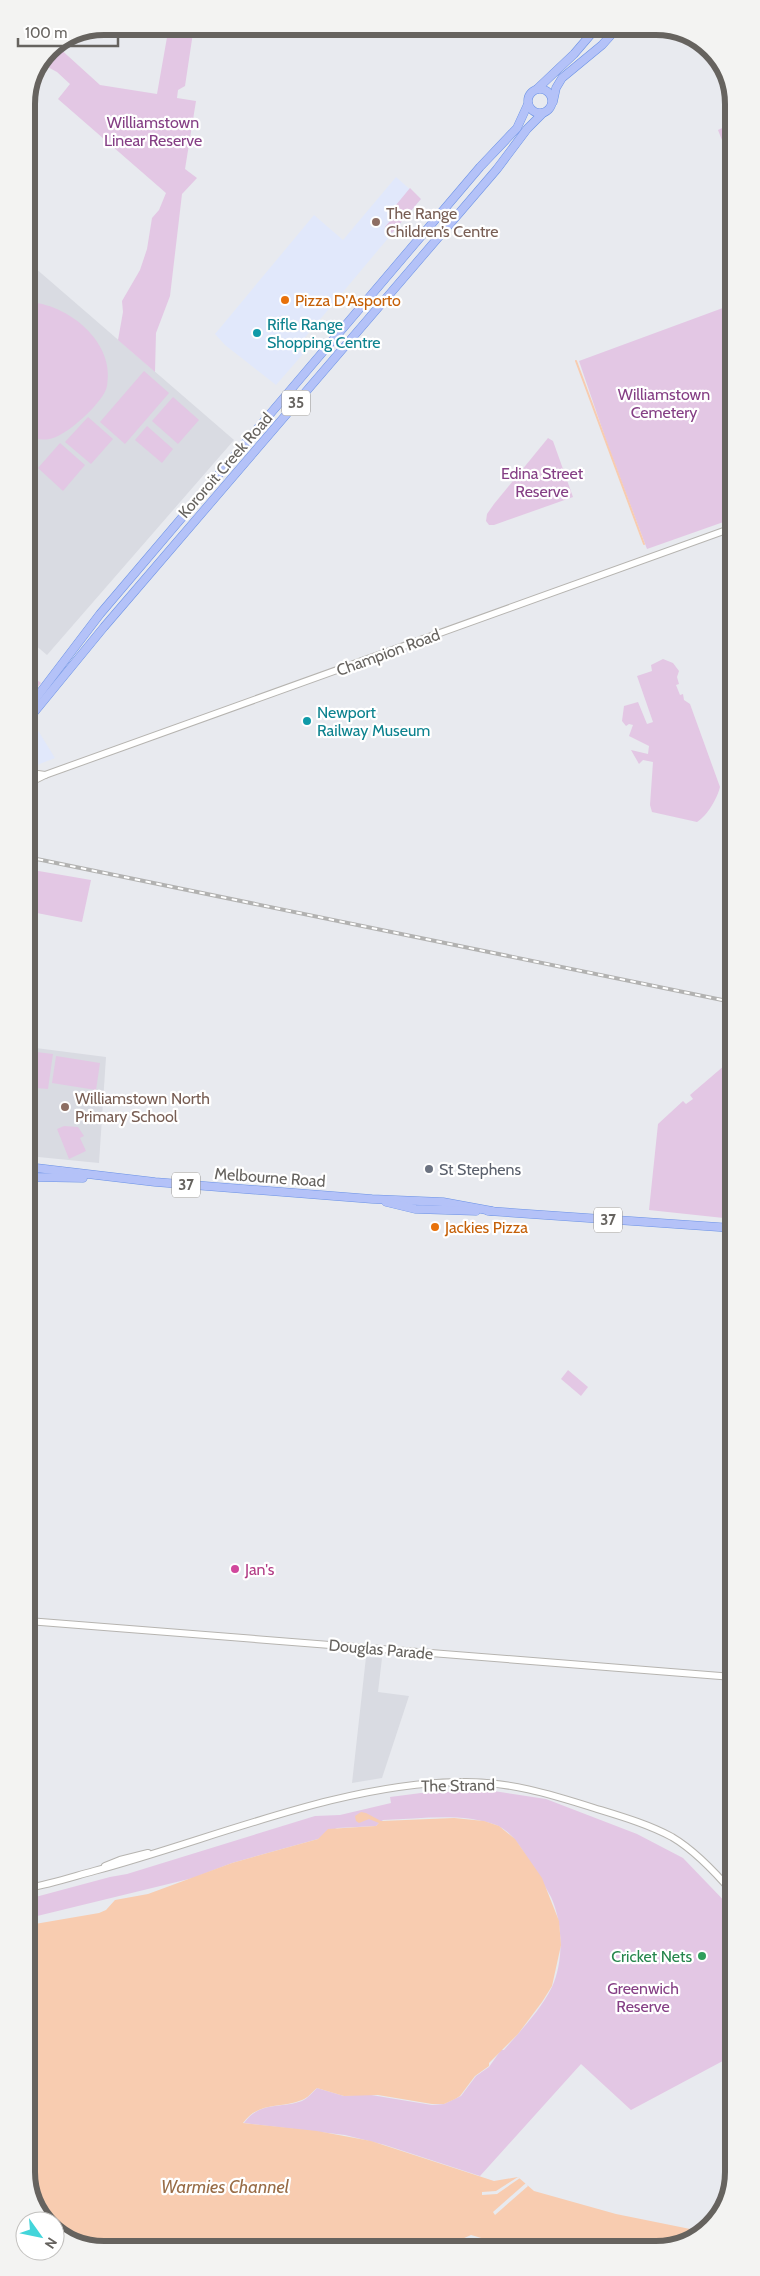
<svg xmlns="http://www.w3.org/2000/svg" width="760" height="2276" viewBox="0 0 760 2276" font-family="Cabin,sans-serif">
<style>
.commercial{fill:#e1e8fb}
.education{fill:#d9dbe2}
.green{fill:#e3c7e4}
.water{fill:#f8ccb0}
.pier{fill:#e8eaef}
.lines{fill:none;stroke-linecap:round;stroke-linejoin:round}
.stream{stroke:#f8ccb0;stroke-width:2}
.minor-casing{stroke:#b6b4b0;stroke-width:8}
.major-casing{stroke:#6b92e5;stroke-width:9}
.minor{stroke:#fff;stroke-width:6}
.major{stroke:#b4c2f8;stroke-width:8}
.rail-casing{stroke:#b2b2b1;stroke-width:4}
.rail{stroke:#fff;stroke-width:2;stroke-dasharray:5.5;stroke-linecap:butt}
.education-dot{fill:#8d6e63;stroke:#fff;stroke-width:2}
.food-dot{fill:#e8710a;stroke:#fff;stroke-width:2}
.culture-dot{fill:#0f9aa8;stroke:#fff;stroke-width:2}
.worship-dot{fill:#6b7280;stroke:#fff;stroke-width:2}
.hotel-dot{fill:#d1479c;stroke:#fff;stroke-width:2}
.leisure-dot{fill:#2e9e5b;stroke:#fff;stroke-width:2}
.labels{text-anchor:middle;stroke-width:4.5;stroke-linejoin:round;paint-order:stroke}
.shield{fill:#fff;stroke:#94928f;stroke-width:1}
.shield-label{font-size:15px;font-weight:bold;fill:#66635f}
.park-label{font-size:16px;fill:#853f85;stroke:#fff}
.education-label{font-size:16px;fill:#785e54;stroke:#fff;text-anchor:start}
.food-label{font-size:16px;fill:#c56008;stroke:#fff;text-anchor:start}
.culture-label{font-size:16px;fill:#0d838f;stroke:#fff;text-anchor:start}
.street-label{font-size:16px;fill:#66635f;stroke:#fff}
.worship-label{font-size:16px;fill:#5b616d;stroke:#fff;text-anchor:start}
.hotel-label{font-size:16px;fill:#b23c85;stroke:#fff;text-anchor:start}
.leisure-label{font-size:16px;fill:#27864d;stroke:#fff;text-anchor:end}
.water-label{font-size:18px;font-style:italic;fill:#986c46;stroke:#fff}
.rim{fill:none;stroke:#66635f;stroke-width:6}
</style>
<rect width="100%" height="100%" fill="#e8eaef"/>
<g class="commercial">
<path d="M396,177L421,199L296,348L303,354L276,385L225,345L215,334L314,215L343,240Z"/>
<path d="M34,724L55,758L27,769V731Z"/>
</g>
<g class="education">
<path d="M27,261L234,440L47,655L27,638Z"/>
<path d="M28,1047L106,1057L99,1163L28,1156Z"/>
<path d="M366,1657L382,1658L378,1692L409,1696L382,1778L352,1783Z"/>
</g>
<g class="green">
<path d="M169,26H194L185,86L178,90L177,98L196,101L185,169L197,178L182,194L170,296L156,333L155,372L118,340L123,312L122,301L140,270L147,249L152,218L159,210L166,193L58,99L70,84L57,72L42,64L49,49L57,46L100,85L157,94Z"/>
<path d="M731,124V163L718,130Z"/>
<path d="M410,188L421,199L392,233L385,227L400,209L396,205Z"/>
<path d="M27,302C67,303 116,342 107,386C104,402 68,434 53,438C44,441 36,439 27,437Z"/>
<path d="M731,305L732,519L647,549L607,443L579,361Z"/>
<path d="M144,371L169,393L125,444L100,422Z"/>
<path d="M173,397L199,420L178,444L152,421Z"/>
<path d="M88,417L113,439L91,464L65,442Z"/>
<path d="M147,426L173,449L162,463L135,440Z"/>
<path d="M548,438L553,441L573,497L494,525H489L486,521L487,514L494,504Z"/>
<path d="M60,443L85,465L63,491L38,468Z"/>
<path d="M663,659L673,663L679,671L677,677L679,684L676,685L680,695L683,694L684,700L690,704L720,787C717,799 707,816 697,822L652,812L650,805L653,762L643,760L639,764L631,750L648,754L649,746L629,736L633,725L629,724L626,726L622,721L624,706L638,702L647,724L653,722L637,676L652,671L651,665Z"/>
<path d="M27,672L41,683L27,699Z"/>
<path d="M27,869L91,880L82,922L27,911Z"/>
<path d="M28,1051L53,1054L48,1089L36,1088L28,1075Z"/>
<path d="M56,1056L100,1063L96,1090L52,1083Z"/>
<path d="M732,1059L733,1219L649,1210L658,1124L683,1101L686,1104L693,1099L690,1095Z"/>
<path d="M64,1126L78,1127L84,1136L80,1138L86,1151L69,1159L57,1129Z"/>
<path d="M568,1370L588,1387L581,1396L561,1379Z"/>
<path d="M487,1790L546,1799L637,1834L683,1858L733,1910L734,2055L631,2110L581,2064L480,2176L385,2145L345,2135L244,2123C260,2101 279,2109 302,2101C308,2098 312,2093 317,2088L344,2096L365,2094L432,2105L444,2104L461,2096L476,2076L489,2067L501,2050H504C521,2030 540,2011 552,1987C564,1961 563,1923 551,1897C546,1887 539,1878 533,1868C524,1853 514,1832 496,1825C461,1812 420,1819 383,1820L376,1826L337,1828L318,1839L232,1863L193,1878L29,1918L28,1899L110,1877L127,1874L315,1816L340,1815L391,1803L390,1797L421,1793Z"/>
</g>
<path class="water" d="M361,1812L366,1813L381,1821L454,1818L484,1821L499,1826L515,1839L542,1878L559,1921L561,1945L552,1986L542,2002L518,2034L489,2063V2066L475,2076L460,2096L455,2099L444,2104H432L378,2095L344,2096L317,2088C312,2092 308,2098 302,2100C279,2109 259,2101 243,2123L317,2131L371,2141L494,2181L518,2177L534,2191L616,2214L700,2231L676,2247L516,2248L471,2235L462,2239L458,2248L99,2250L55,2231V2221H47L29,2192V1925L99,1913L106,1910L115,1900L148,1894L232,1863L318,1839L328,1829L376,1826L379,1823L369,1819L359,1823L356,1821L355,1816Z"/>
<g class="pier">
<path d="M518,2177L520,2178L497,2194L482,2195V2192L496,2191Z"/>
<path d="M526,2183L528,2186L495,2215L493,2212Z"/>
</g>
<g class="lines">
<path class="stream" d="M576,361L644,544"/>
<g class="minor-casing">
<g id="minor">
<path d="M27,777L38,774L45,775"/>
<path d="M27,784L45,775L732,528"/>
<path d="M28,1621L733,1677"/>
<path d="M105,1866L120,1860L148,1853"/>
<path d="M28,1888C51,1884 72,1877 94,1871C211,1840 340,1783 461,1782C507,1781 550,1794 594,1808C620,1816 648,1824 672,1837C694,1850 716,1873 733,1893"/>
</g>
</g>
<g class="major-casing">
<g id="major">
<circle cx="540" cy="101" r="12"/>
<path d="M537,89L574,54L598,26"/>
<path d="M553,102L556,88L562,78L602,45L619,26"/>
<path d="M27,710L100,614L480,167L517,128L528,104"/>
<path d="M27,721L104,627L497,169L527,129L543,113"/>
<path d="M28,1167L155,1182L372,1199L443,1202L492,1211"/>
<path d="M28,1177L83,1178"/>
<path d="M386,1202L415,1209L476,1211"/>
<path d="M488,1211L733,1228"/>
</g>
</g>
<use href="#minor" class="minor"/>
<use href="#major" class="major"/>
<g class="rail-casing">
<path id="rail" d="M27,857L732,1002"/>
</g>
<use href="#rail" class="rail"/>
</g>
<g class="education-dot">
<circle cx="376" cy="222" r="5"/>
<circle cx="65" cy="1107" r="5"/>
</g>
<g class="food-dot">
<circle cx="285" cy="300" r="5"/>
<circle cx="435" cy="1227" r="5"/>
</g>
<g class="culture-dot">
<circle cx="257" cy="333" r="5"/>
<circle cx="307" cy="721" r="5"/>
</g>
<circle class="worship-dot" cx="429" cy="1169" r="5"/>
<circle class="hotel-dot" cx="235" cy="1569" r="5"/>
<circle class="leisure-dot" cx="702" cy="1956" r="5"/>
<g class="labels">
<g class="shield">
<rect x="282" y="390.5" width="28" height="25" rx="4"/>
<rect x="172" y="1172.5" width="28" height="25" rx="4"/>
<rect x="594" y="1207.5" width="28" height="25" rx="4"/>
</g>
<g class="shield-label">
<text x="296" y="408">35</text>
<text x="186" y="1190">37</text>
<text x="608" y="1225">37</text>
</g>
<g class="park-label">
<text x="153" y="128">Williamstown<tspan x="153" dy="18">Linear Reserve</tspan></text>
<text x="664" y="400">Williamstown<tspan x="664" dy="18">Cemetery</tspan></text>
<text x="542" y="479">Edina Street<tspan x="542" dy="18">Reserve</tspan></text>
<text x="643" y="1994">Greenwich<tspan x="643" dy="18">Reserve</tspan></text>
</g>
<g class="education-label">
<text x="386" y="219">The Range<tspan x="386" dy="18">Children’s Centre</tspan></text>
<text x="75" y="1104">Williamstown North<tspan x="75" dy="18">Primary School</tspan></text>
</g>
<g class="food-label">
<text x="295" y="306">Pizza D'Asporto</text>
<text x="445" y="1233">Jackies Pizza</text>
</g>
<g class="culture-label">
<text x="267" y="330">Rifle Range<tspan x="267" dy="18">Shopping Centre</tspan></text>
<text x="317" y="718">Newport<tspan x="317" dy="18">Railway Museum</tspan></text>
</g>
<g class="street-label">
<text transform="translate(225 465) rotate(-49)" y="6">Kororoit Creek Road</text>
<text transform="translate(388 652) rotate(-20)" y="6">Champion Road</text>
<text transform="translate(270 1177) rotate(4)" y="6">Melbourne Road</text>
<text transform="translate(381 1649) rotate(5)" y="6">Douglas Parade</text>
<text transform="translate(458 1785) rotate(-1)" y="6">The Strand</text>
</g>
<g class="worship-label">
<text x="439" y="1175">St Stephens</text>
</g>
<g class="hotel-label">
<text x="245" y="1575">Jan's</text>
</g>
<g class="leisure-label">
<text x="692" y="1962">Cricket Nets</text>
</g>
<g class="water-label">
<text x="225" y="2193">Warmies Channel</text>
</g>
</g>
<path d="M0 0H760V2276H0ZM104 35H656A69 69 0 0 1 725 104V2172A69 69 0 0 1 656 2241H104A69 69 0 0 1 35 2172V104A69 69 0 0 1 104 35Z" fill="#f3f3f2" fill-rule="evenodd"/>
<path class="rim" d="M104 35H656A69 69 0 0 1 725 104V2172A69 69 0 0 1 656 2241H104A69 69 0 0 1 35 2172V104A69 69 0 0 1 104 35Z"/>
<g transform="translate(40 2236) rotate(123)"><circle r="24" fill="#ffffff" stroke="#c2c1bf"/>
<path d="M0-4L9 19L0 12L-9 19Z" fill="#43d5da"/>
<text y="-8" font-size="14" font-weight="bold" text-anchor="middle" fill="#66635f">N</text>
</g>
<path d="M18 38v8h100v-8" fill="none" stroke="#66635f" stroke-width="2.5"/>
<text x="25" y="38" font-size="15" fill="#66635f" stroke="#ffffff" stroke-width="4" paint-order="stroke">100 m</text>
</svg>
